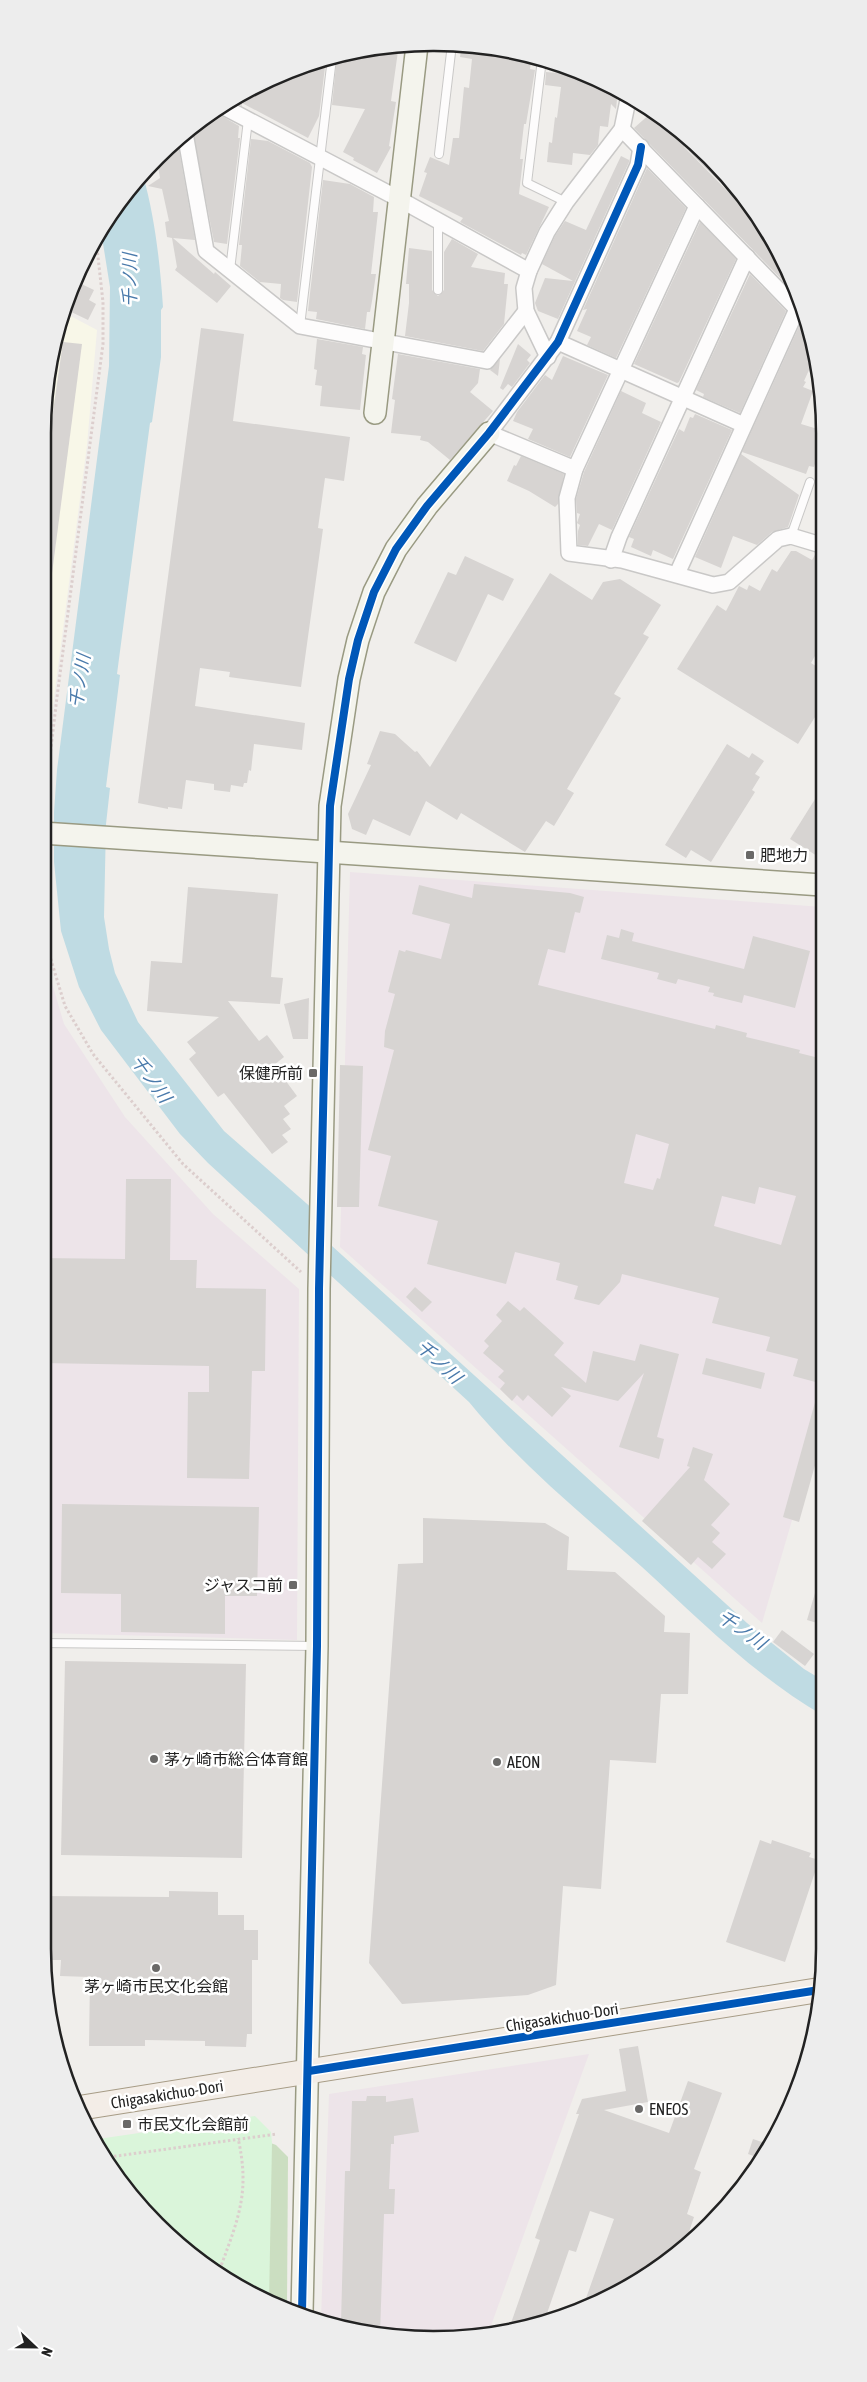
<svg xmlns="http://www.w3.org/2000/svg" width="867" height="2382" viewBox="0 0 867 2382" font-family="'Asap Condensed','Noto Sans JP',sans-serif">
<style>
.industrial{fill:#ede4e9}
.education{fill:#f8f7e8}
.forest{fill:#cbdec1}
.park{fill:#daf5da}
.water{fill:#bfdbe3}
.building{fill:#d7d4d2;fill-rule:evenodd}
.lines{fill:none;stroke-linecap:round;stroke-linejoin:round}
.lane-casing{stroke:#c9c8c7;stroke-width:10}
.street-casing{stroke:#c9c8c7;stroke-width:18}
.secondary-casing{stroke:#999a82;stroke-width:24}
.primary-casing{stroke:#a79c86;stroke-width:26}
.path{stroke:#dccecd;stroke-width:3;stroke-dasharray:2.5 2.5;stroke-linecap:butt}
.lane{stroke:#fdfcfc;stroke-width:8}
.street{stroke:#fdfcfc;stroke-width:15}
.secondary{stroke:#f4f4ed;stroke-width:21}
.primary{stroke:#f3ede7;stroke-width:24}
.cycleway-casing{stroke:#fff;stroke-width:11}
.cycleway{stroke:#0057b8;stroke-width:8}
.poi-dot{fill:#6a6968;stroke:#fff;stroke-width:2}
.labels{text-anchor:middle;stroke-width:5;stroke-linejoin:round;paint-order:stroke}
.poi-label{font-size:16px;fill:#222;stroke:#fff;text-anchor:start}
.street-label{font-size:16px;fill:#222;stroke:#fff}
.water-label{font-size:18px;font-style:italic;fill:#4a7aab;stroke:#fff}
.rim{fill:none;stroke:#222;stroke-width:2.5}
</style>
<rect width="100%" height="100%" fill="#f0eeeb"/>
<g class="industrial">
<path d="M350,872L822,907L823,1414L762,1623L340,1247Z"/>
<path d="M42,949L64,1024L125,1117L213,1214L299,1289L297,1640L43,1633Z"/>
<path d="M589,2054L488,2334L459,2339L383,2336L321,2318L329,2094Z"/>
</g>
<path class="education" d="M63,312L97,330L87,445L48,744H43L42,434L56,333Z"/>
<path class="forest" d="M257,2138L276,2145L288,2157L287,2307L260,2299L195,2259Z"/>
<path class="park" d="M255,2116L271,2132L272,2143L269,2302L260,2299L195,2259L140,2207L98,2139Z"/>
<path class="water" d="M143,175C155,218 160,263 163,307L161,310V357L152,422L150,423L117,674L120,675L106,787L110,788L106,824L104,917L109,949L115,973L138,1022L224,1131L331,1225L332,1246L747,1623L804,1669L824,1681V1716C756,1677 700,1620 642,1567C583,1515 519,1463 469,1402L208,1163L180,1134L101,1030L79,987L61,931L54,862V812L57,770L109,366L110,287L101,231L123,196Z"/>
<g class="building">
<path d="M462,44L532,55L530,69L535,70L526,124H524L520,159H523L519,194L549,207L526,255L522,253L521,255L460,222L463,218L419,196L427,173L424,172L430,157L449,165L453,138H459L464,87L469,88L472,59L460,57Z"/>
<path d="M382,46H391V51H398L391,101L396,102L389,146L391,147L377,173L353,160L354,158L343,152L365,109L332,105L337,56Z"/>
<path d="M326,59L319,116L308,138L242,103V106L231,100L308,63Z"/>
<path d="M559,66L618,90L616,109L611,104L608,127L600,126L598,145L590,155L573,153L572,165L547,162L549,142L552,143L555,117L557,118L561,87L545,85L546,72L558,73Z"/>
<path d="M215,112L239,126L238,138H240L227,244L214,242L192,128Z"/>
<path d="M651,113L684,140V147L749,213L751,211L784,261L794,292L634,128Z"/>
<path d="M177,139L195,240L173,238L214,274L215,272L231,286L217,303L175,270L177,267L172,238L167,237L165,222L169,221L162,189L148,186L160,178L157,160Z"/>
<path d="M251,139L268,141L310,163L312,167L297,302L283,300L280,298L281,284L260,282L240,266L242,245H239Z"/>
<path d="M621,156L629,160V162L558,319L538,311L535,303L545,278L573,281L542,264L555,236L565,221L586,230Z"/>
<path d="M647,168L686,208L616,358L587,345L591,337L577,331L587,309L583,310Z"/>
<path d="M323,180L350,184L374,197L373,212H378L371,274H376L372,301L370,312H367L365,329L316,319L317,312L308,311Z"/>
<path d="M700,222L736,259L679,382L677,383L634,364Z"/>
<path d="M452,239L478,254L471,267L505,273L504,284H508L504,324L483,351L405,336L409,303V284H406L409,248L432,251V290L438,296L444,290V252Z"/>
<path d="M750,274L786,311L740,413L703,397L704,394L696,390Z"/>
<path d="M75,281L94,290L89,300L96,304L88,320L65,309Z"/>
<path d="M802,320L814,359L804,381L806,382L803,387L813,391L801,424L821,430V444L814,467L809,466L806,474L742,452Z"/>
<path d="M201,328L244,334L233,421L350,437L344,481L325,478L318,528L323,529L301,687L229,677L230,672L200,668L195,706L305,723L302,750L254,744L251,771L249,770L247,783H244L243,787L231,785L230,792L214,790V784L186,780L182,809L168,807V809L138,803Z"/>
<path d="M317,339L363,347L362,354L366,355L360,410L320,406L322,386L315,385L317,370L314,369Z"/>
<path d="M63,342L82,344L51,581H42V488Z"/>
<path d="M518,344L531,355L527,360L530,363L512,387L508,384L503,390L500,388Z"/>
<path d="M398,354L480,369L478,383L470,392L493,411L450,460L428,442L420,440L421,436L391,433L395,400L392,399Z"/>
<path d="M563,356L608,375L570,457L528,439L533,429L513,421L517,412L545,375L552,380Z"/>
<path d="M500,359L498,376L490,370Z"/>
<path d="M621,391L646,403L642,413L661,422L612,530L599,524L588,546L578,545V531L580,525L577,523L580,514L577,513L576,499L584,472Z"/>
<path d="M695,414L732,430L673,559L653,550L651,556L631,547L634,539L629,537L679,429L684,432L690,417L693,418Z"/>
<path d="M741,454L799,495L788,527L772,532L757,545L733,536L721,568L695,557Z"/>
<path d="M521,456L564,474L558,504L555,507L529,491L507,481L514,465L516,466Z"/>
<path d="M791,551H796L812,560L816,553L821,554L822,612L817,614L816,619L822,624V636L816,645L820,647L811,663L822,670V706L798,744L677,669L717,605L726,611L739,586L747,590L749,585L760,591L772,569L777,572Z"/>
<path d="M465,556L514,579L503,601L488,594L456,662L414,643L448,572L456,575Z"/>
<path d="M550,573L592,600L603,582L620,579L661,605L643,634L649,637L614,694L621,698L567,789L574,793L554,826L546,821L525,852L461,813L457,820L426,801L410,836L373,819L366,835L352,829L348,814L371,765L367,764L380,731L395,734L415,752L417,751L430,767Z"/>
<path d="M727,744L749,758L752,753L764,761L755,774L760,777L752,790L755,792L711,862L691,850L686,858L665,845Z"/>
<path d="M822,788V859L790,839Z"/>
<path d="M474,884L570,893L584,897L580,913L575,912L565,953L548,949L538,985L715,1029L716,1025L747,1033L746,1037L800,1050L799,1053L823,1059V1384L793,1376L798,1359L766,1351L770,1337L712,1323L719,1298L622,1274L620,1282L599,1305L574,1299L578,1286L556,1280L560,1263L515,1252L506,1284L427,1264L438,1221L378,1206L391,1156L368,1150L394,1050L384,1047L385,1031L395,994L388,992L399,950L405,952L406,950L441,959L450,924L412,914L419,885L472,898ZM636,1134L669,1144L660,1179L657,1178L653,1190L624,1183ZM759,1187L796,1196L781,1245L714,1226L722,1196L755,1204Z"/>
<path d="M188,887L278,894L271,977L283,978L280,1004L228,1001L259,1041L267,1035L284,1057L274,1065L297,1096L284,1106L290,1114L283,1119L291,1129L282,1135L288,1142L272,1154L224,1093L218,1097L189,1059L196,1053L187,1042L219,1017L147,1011L151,961L182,963Z"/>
<path d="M621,929L634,933L632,941L744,969L753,936L810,951L795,1008L744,995L742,1003L713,996L714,993L708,992L710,987L678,979L676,984L657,979L659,973L601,959L607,935L619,938Z"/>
<path d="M309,998L308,1039H293L284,1004Z"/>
<path d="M340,1065L363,1066L359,1207H337Z"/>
<path d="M126,1179H171L170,1260H197L196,1288L266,1289L265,1371H252L249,1479L187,1478L188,1392H209V1366L42,1363V1258L125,1259Z"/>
<path d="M415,1287L432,1302L422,1312L406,1297Z"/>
<path d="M508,1301L520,1311L524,1307L564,1343L554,1355L586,1383L593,1351L635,1361L640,1344L679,1354L657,1437L664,1439L659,1459L619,1447L644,1373L618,1401L561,1387L571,1396L552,1417L528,1395L523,1401L517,1395L512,1401L500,1389L505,1383L498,1377L504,1371L483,1353L489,1346L484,1341L502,1321L496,1315Z"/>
<path d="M706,1358L765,1373L761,1389L702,1374Z"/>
<path d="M819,1388H823V1437L799,1522L783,1517Z"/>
<path d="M693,1447L713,1454L704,1480L730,1504L711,1525L720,1533L712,1542L726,1554L712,1569L698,1557L691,1565L642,1521L690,1467L687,1466Z"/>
<path d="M62,1504L259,1507L257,1596H225V1634L121,1632V1594L61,1593Z"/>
<path d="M423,1518L545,1523L569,1537L567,1570L615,1572L665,1616L664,1632L690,1633L688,1694H661L656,1763L610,1760L601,1889L563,1886L556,1985L528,1995L402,2004L369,1963L398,1564L423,1563Z"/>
<path d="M820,1576H824V1625L807,1620Z"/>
<path d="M782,1630L814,1654L805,1666L773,1642Z"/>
<path d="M65,1661L246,1664L242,1858L61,1855Z"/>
<path d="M760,1840L771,1844L772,1840L811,1853L809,1857L819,1860L785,1962L726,1942Z"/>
<path d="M169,1891L218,1892V1915H244V1930H258V1960H252V2034H247L246,2047L205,2046V2041L145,2040V2046H89L90,1977L60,1976L61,1960H44L42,1896L169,1897Z"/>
<path d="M638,2046L648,2102L604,2110L669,2133L688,2081L722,2093L694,2169L701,2172L687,2214L694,2217L684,2247L651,2273L584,2304L614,2219L590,2211L576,2252L569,2250L544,2322L534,2326L519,2329L510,2326L540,2240L535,2238L579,2114H576L582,2099L626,2091L619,2049Z"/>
<path d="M367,2096H386V2102L413,2098L419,2132L394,2136V2144H391L389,2189H395L394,2214H384L380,2335L341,2323L345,2171H350L352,2101H366Z"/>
<path d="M753,2139L768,2144L762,2159L748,2154Z"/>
</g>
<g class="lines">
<g class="lane-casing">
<g id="lane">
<path d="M542,59L527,183L566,202"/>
<path d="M688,143L726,181L734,185"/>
<path d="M439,154L452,44"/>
<path d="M438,220V290"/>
<path d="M230,270L248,120"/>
<path d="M300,326L332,58"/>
<path d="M791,536L810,482"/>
<path d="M821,618L822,619"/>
<path d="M42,1643L315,1646"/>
</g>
</g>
<g class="street-casing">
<g id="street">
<path d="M222,106L399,199L529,271"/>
<path d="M622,129L797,309L677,574"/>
<path d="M185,133L206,251L300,326L487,361L526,311"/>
<path d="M641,147L638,165L558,342L489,433L575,469L567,498L569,553L622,560L713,585L729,582L778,539L791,536L821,545"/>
<path d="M558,342L744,425"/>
<path d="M548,357L526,311L524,288L529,271L547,232L566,202L622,129L629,95"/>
<path d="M575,469L697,206"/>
<path d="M611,560L619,537L747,257"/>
</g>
</g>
<g class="secondary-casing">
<g id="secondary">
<path d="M375,413L417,45"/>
<path d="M42,833L822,885"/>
<path d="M302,2312L317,1646L319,1289L330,806L349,679L358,640L374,592L396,549L427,506L489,433"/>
</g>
</g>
<g class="primary-casing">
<path id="primary" d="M79,2108L819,1990"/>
</g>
<g class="path">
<path d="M43,816L57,697L103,344V302L96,239"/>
<path d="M42,930L65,1006L93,1054L183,1164L301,1272"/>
<path d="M109,2157L277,2134"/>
<path d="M221,2275V2266C239,2217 250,2191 238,2138"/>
</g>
<use href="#lane" class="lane"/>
<use href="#street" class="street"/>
<use href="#secondary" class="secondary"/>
<use href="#primary" class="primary"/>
<g class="cycleway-casing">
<g id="cycleway">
<path d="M309,2071L819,1990"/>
<path d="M302,2312L317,1646L319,1289L330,806L349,679L358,640L374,592L396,549L427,506L489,433L558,342L638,165L641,147"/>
</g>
</g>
<use href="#cycleway" class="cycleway"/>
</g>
<g class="poi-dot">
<rect x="745" y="850" width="10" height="10" rx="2.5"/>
<rect x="308" y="1068" width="10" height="10" rx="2.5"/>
<rect x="288" y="1580" width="10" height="10" rx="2.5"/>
<circle cx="154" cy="1759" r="5"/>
<circle cx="497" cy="1762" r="5"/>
<circle cx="156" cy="1968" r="5"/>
<circle cx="639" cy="2109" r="5"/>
<rect x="122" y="2119" width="10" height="10" rx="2.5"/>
</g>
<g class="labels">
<g class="poi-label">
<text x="760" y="861">肥地力</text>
<text x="303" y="1079" text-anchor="end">保健所前</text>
<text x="283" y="1591" text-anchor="end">ジャスコ前</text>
<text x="164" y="1765">茅ヶ崎市総合体育館</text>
<text x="507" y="1768">AEON</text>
<text x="156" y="1992" text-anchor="middle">茅ヶ崎市民文化会館</text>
<text x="649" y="2115">ENEOS</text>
<text x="137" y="2130">市民文化会館前</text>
</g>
<g class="street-label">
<text transform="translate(562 2017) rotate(-9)" y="6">Chigasakichuo-Dori</text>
<text transform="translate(167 2094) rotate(-9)" y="6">Chigasakichuo-Dori</text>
</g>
<g class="water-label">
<text transform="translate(130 280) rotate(-90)" y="6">千ノ川</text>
<text transform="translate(80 681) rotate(-81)" y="6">千ノ川</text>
<text transform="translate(151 1079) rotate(54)" y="6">千ノ川</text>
<text transform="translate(439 1362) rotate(43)" y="6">千ノ川</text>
<text transform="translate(742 1630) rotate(35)" y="6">千ノ川</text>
</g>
</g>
<path d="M0 0H867V2382H0ZM433 51H434A382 382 0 0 1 816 433V1949A382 382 0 0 1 434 2331H433A382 382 0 0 1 51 1949V433A382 382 0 0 1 433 51Z" fill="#ededed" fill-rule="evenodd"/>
<path class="rim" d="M433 51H434A382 382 0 0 1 816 433V1949A382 382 0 0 1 434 2331H433A382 382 0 0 1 51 1949V433A382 382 0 0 1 433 51Z"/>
<g transform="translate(35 2347) rotate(112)" stroke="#ffffff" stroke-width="4" paint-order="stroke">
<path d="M0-4L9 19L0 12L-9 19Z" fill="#222222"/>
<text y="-8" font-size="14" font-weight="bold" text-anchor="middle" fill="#222222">N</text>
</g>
</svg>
